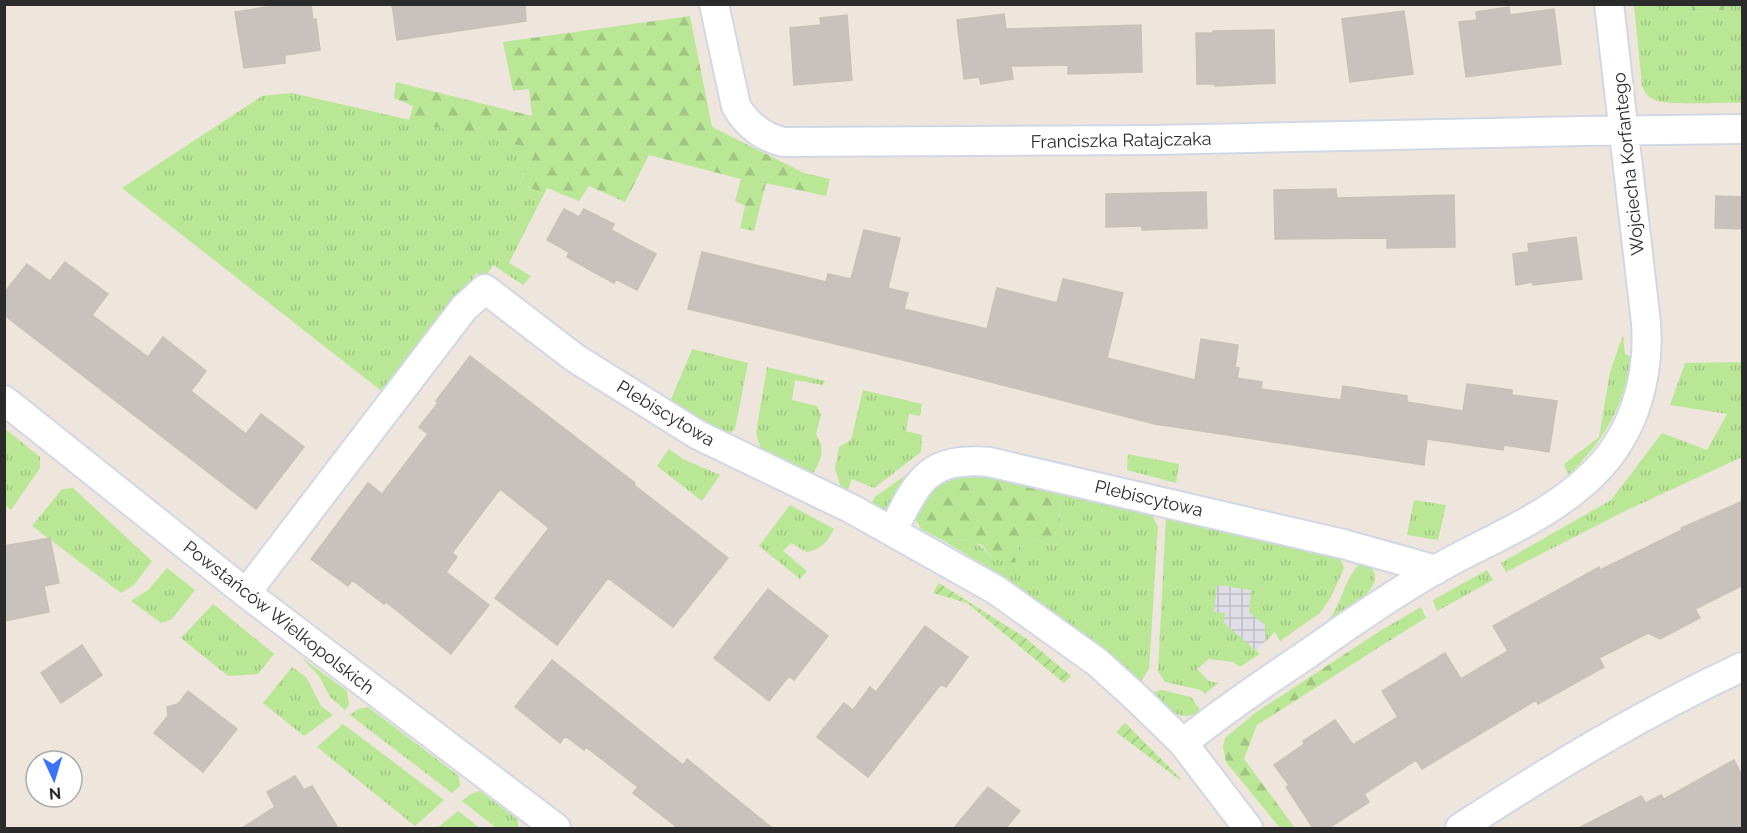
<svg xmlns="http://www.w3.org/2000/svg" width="1747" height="833" viewBox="0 0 1747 833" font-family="Raleway,sans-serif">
<defs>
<pattern id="industrial-grid" width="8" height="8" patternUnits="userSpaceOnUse" patternTransform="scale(1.5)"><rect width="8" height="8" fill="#dfdde6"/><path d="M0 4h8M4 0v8" fill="none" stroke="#c0bec5"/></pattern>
<pattern id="grass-tufts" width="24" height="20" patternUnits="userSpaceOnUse" patternTransform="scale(1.5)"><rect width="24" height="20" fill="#bae796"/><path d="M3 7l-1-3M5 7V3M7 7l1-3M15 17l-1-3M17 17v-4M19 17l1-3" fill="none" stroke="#a0c681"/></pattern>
<pattern id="forest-firs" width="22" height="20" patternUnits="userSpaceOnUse" patternTransform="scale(1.5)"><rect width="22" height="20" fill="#bae796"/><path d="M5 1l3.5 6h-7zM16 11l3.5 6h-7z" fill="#a0c681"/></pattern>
<pattern id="garden-furrows" width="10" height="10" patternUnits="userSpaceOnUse" patternTransform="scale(1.5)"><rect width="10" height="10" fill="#bae796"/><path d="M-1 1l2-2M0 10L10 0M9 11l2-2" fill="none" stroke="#a0c681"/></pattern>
</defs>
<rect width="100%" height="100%" fill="#eee5dd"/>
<path fill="url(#industrial-grid)" d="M1183 539 1286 552 1275 631 1248 660 1175 648Z"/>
<path fill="url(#grass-tufts)" d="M1634 5H1691L1693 12 1724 10 1725 5H1742V103C1723 102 1670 106 1655 100 1648 97 1645 93 1642 86Z
M292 93 537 149 520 183 544 194 509 263 531 276 523 285 493 265 485 278 476 273 471 282 384 393 122 188 262 96Z
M1623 335 1625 354 1631 357C1625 405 1603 443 1568 475L1564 464 1599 437 1610 372Z
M692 349 748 363 735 429 727 437 670 402Z
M1742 362V457L1625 511 1506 572 1501 563 1611 500 1662 433 1707 450 1727 414 1670 405 1685 363Z
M767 367 825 381 823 385 795 380 792 400 817 406 821 415 816 434C825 449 822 459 813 473L762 453 756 433Z
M863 390 922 404 920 416 909 414 906 431 922 435 921 452 874 488 852 479 847 492 842 490 835 469 839 447 851 440Z
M4 428 40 457V468L11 510 5 505Z
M669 449 683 459 720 475 702 501 657 466Z
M1128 454 1179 464 1176 483 1127 470Z
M917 467C913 471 909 474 906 478 899 490 898 504 883 510L871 504 875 497Z
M73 488 152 561 134 585 121 593 32 526 62 489Z
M1061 492 1151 513 1158 527 1149 669 1140 683 1077 629 1011 581 944 541C968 539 977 539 992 558L1018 557 1019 547 1036 540 1053 546 1064 538C1059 522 1058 508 1061 492Z
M1414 500 1446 505 1438 540 1407 535Z
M790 505 834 529C827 542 822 549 807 552L791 543 783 551 807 571 800 579 759 546Z
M1166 516 1339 555 1344 568 1331 597 1320 613 1280 641 1275 632 1266 641 1265 625 1249 612 1251 590 1217 585 1214 612 1225 613 1224 623 1260 654 1240 667 1233 662 1209 659 1197 669 1209 681 1218 683 1205 694 1201 690 1165 682 1158 671Z
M1364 561C1398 584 1344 610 1327 622 1343 604 1345 572 1364 561Z
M167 568 195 590 172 619 161 623 131 601 148 590Z
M1487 570 1493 580 1437 611 1433 600Z
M213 604 274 654 258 674 228 676 181 638Z
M1421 607 1426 618 1392 639 1380 631Z
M301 657 347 691 349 705 345 710 330 697 319 676Z
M292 667 306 677 321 706 333 715 304 736 263 703Z
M1162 690 1191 697 1201 711C1179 724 1165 708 1151 693Z
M368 707 459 776 460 786 452 793 350 715 358 709Z
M343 724 444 800 415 826 317 747Z
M480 791 518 820V828H496L462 801 471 794Z
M458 811 480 828H437Z"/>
<path fill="url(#forest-firs)" d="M1691 5V4L1725 5 1724 10 1693 12Z
M690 16 712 127 804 173 830 179 826 196 766 183 754 231 740 228 745 206 735 201 741 179 649 155 625 202 589 186 579 201 547 188 544 194 520 183 537 149 409 121 413 106 394 98 396 82 532 116 529 89 513 91 503 42Z
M973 473 1061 492C1058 508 1059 522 1064 538L1053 546 1036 540 1019 547 1018 557 1014 563 992 558 982 545 963 540 944 541 921 529 916 520 917 511 939 480Z
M1380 631 1392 639 1257 725 1244 759 1295 828H1280L1226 762 1223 747 1225 738 1255 713Z"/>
<path fill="url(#garden-furrows)" d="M939 583 1024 637 1071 676 1064 683 967 603 933 593Z
M1125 723 1181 779 1180 780 1116 732Z"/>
<path fill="#c9c2bc" stroke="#c9c0b6" stroke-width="1.5" d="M285 4H311L313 20 316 19 320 50 285 55V63L244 68 235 12Z
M392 4H525L526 21 397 40Z
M1509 7 1510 15 1554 9 1561 64 1466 77 1459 22 1477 20 1476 12Z
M1404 11 1413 74 1350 82 1342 19Z
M1004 14 1006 29 1141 25 1142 72 1068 74V65L1011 66 1013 79 981 84 979 77 964 79 957 20Z
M847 15 852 80 794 85 790 28 821 25 820 18Z
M1274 30 1275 83 1215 86 1214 84H1197L1196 33H1213V31Z
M1336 189 1337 198 1454 195 1455 247 1387 248V238L1275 239 1274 190Z
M1206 192 1207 228 1142 230V226L1106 227V194Z
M1716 196 1743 197V229L1715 228Z
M564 209 579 217 584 209 614 224 611 230 656 254 637 290 616 279 614 283 590 270 567 257 569 252 547 240Z
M864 230 900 238 888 288 908 293 904 309 987 329 997 288 1057 303 1063 279 1123 293 1107 358 1195 380 1201 339 1238 345 1235 367 1239 368 1237 378 1262 382 1261 389 1341 400 1343 386 1407 396V402L1463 411 1467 384 1512 390V395L1557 401 1549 452 1504 445 1503 450 1427 439 1424 465 1155 424 928 366 688 309 702 252 826 282 828 274 851 279Z
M1576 237 1582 279 1533 285 1532 282 1516 285 1513 254 1529 252 1528 244Z
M65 262 108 294 92 315 148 357 163 337 206 371 191 391 246 434 261 414 304 447 256 509 4 315V293L27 264 50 281Z
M470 356 635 483 634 485 728 558 673 627 608 578 557 645 495 598 549 528 500 489 452 553 457 557 446 572 489 605 451 654 386 602 384 604 352 580 348 586 311 559 368 483 382 494 428 434 419 427 438 403 436 401Z
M1743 501V585L1695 609 1700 618 1660 639 1648 633 1599 658 1604 667 1538 704 1536 700 1422 769 1416 760 1364 794 1369 802 1329 828H1313L1286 787 1289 785 1274 765 1304 744 1303 741 1335 720 1353 745 1398 717 1382 691 1445 653 1461 679 1508 651 1493 626 1599 567 1600 570 1682 530 1681 528Z
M50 538 59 583 44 586 49 612 4 621V546Z
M768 589 828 636 794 680 789 676 769 701 714 658Z
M925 626 968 657 946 687 941 684 868 777 817 737 844 703 853 710 870 687 876 692Z
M82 645 102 675 61 703 41 673Z
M552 660 683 765 687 759 772 828H678L633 793 638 787 586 747 584 750 565 736 560 743 515 707Z
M188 691 237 729 203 772 154 733 168 716 167 707 178 704Z
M1734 760 1743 778V828H1579L1641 796 1646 803 1661 795 1664 799Z
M295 776 304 790 312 786 338 828H242L275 807 267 792Z
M988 787 1020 811 1006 828H954Z"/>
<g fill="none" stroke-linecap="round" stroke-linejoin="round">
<defs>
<path id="minor" d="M714 4 736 106C747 125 763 137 783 142L1155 140 1583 131 1742 129
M4 400 246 593 556 828
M893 530C918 481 927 457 989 462L1343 544 1436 570
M246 593 464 308 485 289 575 358 698 435 852 509 996 590 1097 662 1140 701 1183 743 1248 828
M1183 743C1223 711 1264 683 1306 655 1348 625 1390 596 1435 570 1489 539 1549 518 1594 473 1634 434 1650 377 1646 323L1609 4
M1460 828C1551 769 1643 713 1742 667"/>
</defs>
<use href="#minor" stroke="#d2d7e5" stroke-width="32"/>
<use href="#minor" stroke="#fff" stroke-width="28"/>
</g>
<g text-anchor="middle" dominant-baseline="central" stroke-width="6" stroke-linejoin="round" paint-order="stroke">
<g font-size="18" fill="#2b2b2b" stroke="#fff">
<text transform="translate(1121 140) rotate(-1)">Franciszka Ratajczaka</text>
<text transform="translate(1628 164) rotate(-96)">Wojciecha Korfantego</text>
<text transform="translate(666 413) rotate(31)">Plebiscytowa</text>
<text transform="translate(1149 498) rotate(13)">Plebiscytowa</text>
<text transform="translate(279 617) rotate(38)">Powstańców Wielkopolskich</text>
</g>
</g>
<rect width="1747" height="833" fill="none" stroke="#2b2b2b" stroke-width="12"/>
<g transform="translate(54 779) rotate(176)"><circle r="28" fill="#ffffff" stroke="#aaaaaa" stroke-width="1.5"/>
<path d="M0-4.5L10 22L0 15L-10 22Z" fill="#3872ff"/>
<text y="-9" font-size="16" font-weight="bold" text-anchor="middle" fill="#2b2b2b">N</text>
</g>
</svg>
